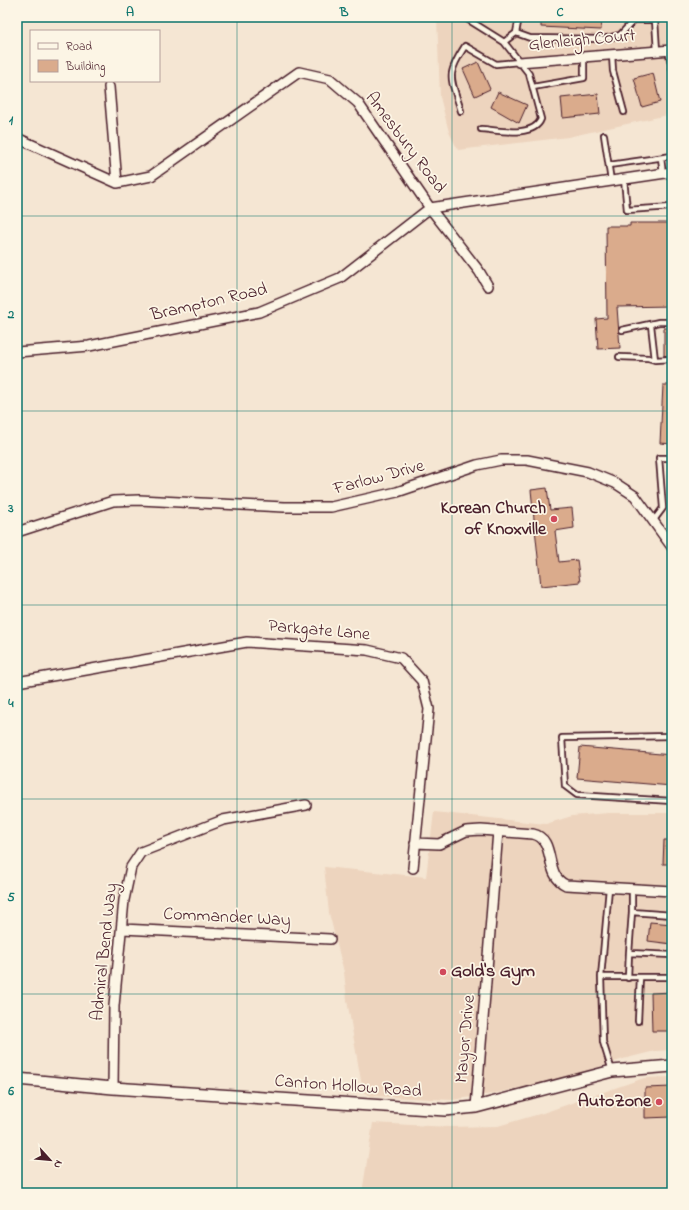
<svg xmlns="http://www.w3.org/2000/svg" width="689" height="1210" viewBox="0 0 689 1210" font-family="'Indie Flower',sans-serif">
<rect width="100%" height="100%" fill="#f5e6d3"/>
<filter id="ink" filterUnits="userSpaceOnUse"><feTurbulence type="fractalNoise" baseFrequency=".025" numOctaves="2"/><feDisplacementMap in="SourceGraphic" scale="8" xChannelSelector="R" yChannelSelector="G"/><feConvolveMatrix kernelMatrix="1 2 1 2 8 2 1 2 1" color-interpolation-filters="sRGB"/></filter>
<g filter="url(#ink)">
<path fill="#edd4be" d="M437 17H672V114L568 137 458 150 449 132 440 97Z
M434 812 546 824 572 816 609 813H672V1050L655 1051 623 1059 569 1077 492 1094 452 1100 371 1096 363 1092 347 1000 344 972 329 913 324 867 426 877Z
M672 1077V1193H362L373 1123 449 1127 498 1126 543 1113 644 1078Z"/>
<path fill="#daab8c" stroke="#4a1f2b" d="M541 17H602L601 30 541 27Z
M478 62 490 89 475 96 463 69Z
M653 73 660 102 642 107 634 78Z
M498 92 527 105 519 123 491 107Z
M598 94 600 114 563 118 561 98Z
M630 223H672V306L617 307 620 348 598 349 596 319 607 318 606 226H630Z
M664 328H672V355L664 356Z
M663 385H672V444L660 443Z
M547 488 550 510 572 508 574 528 555 531 559 562 577 560 580 582 541 586 531 490Z
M580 747 672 755V786L577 778Z
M664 840H672V864H663Z
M650 922 672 924V944L648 941Z
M672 992V1031H652L651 993Z
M672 1087V1117L645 1118V1088Z"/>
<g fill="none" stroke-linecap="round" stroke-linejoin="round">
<defs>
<path id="service" d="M464 17 504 42 529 74 541 119C534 138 497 130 481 129
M516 33 530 38 603 39 620 35 634 20H655L657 51
M504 42 516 33 519 17
M668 50 672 68
M612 55 613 71 624 112
M533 87 584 78V57
M461 111C451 77 445 77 465 46L496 64 519 62
M604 135 611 181
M661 158 663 174
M609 165 672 156
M624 179 627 210 672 207
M651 325 655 360 672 359
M622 330 659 322H672
M619 357 648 358 655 360
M654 520 663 508 659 458H672
M672 736 562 738 565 786 577 795 672 801
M609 888 601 977 603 1042 612 1071
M632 912V890
M672 915 632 912 629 953 672 955
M601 977H672
M628 978 629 953
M638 1021 640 977"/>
<path id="minor" d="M519 62 672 50
M109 87 117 183
M17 138 117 183 151 176 299 72 330 79 358 103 430 208 479 271 488 286
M17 352 89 346 259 312 340 278 430 208 672 172
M17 532 113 501 139 500 284 507H331L397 492 477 465 501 460H527L588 472 615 483 635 496 672 547
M17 682 247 642 367 650 401 658 422 681 429 709 413 868
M415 843 439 844 466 831 481 830 533 834C557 839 543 875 566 885L672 891
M122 929 330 939
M113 1088 114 1006 124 900 131 867 141 852 223 820 306 805
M476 1107 498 831"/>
<path id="tertiary" d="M17 1079 113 1088 445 1110 476 1107 612 1071 672 1066"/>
</defs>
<use href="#service" stroke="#4a1f2b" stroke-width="8"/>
<use href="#minor" stroke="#4a1f2b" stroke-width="12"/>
<use href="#tertiary" stroke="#4a1f2b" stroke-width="14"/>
<use href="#service" stroke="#fcf5e5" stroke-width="4.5"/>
<use href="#minor" stroke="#fcf5e5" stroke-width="9"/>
<use href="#tertiary" stroke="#fcf5e5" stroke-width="11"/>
</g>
</g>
<path fill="none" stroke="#0f766e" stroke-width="1" stroke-opacity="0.55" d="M237 17V1193M452 17V1193M17 216H672M17 411H672M17 605H672M17 799H672M17 994H672"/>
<g fill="#d1495b" stroke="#fcf5e5" stroke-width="1.5">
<circle cx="554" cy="519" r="4"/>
<circle cx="443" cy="972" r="4"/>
<circle cx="659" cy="1102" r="4"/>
</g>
<g text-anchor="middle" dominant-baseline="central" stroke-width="3.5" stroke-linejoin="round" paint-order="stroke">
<g font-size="18" fill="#4a1f2b" stroke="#fcf5e5">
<text transform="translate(582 41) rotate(-5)">Glenleigh Court</text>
<text transform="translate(405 143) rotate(53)">Amesbury Road</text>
<text transform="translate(209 303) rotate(-13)">Brampton Road</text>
<text transform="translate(379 478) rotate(-15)">Farlow Drive</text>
<text transform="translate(319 631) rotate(5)">Parkgate Lane</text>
<text transform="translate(227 918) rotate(3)">Commander Way</text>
<text transform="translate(105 952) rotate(-84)">Admiral Bend Way</text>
<text transform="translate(466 1039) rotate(-85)">Mayor Drive</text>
<text transform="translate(348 1087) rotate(4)">Canton Hollow Road</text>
</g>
<g font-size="18" font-weight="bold" fill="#4a1f2b" stroke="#fcf5e5" text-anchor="end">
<text x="546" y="509">Korean Church<tspan x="546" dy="21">of Knoxville</tspan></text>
<text x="451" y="972" text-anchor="start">Gold's Gym</text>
<text x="651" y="1102">AutoZone</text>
</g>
</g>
<rect width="689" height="1210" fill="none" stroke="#fcf5e5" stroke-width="44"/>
<rect x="30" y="30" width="130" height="52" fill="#fcf5e5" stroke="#b59f9b"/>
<rect x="38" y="43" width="20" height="6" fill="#fcf5e5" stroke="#b59f9b"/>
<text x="66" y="50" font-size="12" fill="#4a1f2b">Road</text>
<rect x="38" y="60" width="20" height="12" fill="#daab8c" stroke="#b59f9b"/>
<text x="66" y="70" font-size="12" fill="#4a1f2b">Building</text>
<g transform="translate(50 1160) rotate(117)" stroke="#fcf5e5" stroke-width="3" paint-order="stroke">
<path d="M0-3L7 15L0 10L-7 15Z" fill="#4a1f2b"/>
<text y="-6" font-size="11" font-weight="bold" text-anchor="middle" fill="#4a1f2b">N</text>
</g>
<rect x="22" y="22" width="645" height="1166" fill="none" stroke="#0f766e" stroke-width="1.5"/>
<g font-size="13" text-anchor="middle" font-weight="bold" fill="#0f766e">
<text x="130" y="16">A</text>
<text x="344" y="16">B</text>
<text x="560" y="16">C</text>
<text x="11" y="124">1</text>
<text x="11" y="318">2</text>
<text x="11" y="512">3</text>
<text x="11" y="707">4</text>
<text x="11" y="901">5</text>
<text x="11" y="1095">6</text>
</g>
</svg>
